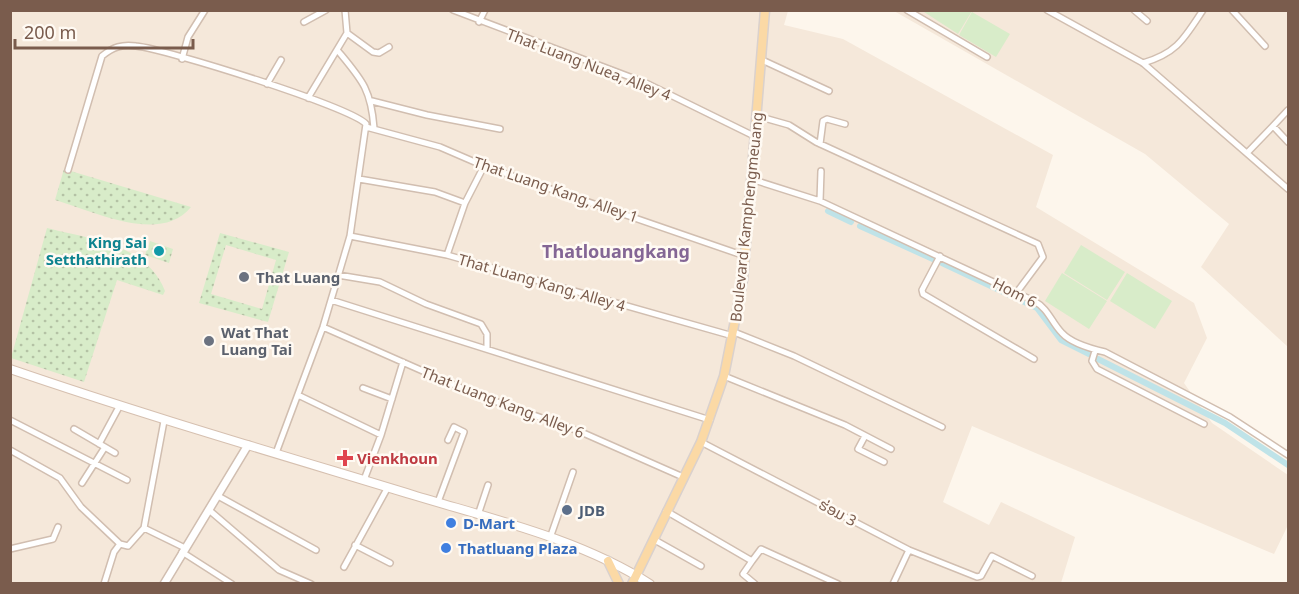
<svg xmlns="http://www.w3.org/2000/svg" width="1299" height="594" viewBox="0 0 1299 594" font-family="'Noto Sans','Noto Sans Lao',sans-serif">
<defs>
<pattern id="garden-dots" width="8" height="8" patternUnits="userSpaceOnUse" patternTransform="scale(1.5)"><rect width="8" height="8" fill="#d8ecc9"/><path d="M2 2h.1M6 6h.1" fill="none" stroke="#b4c2a5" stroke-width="1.8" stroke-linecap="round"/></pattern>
</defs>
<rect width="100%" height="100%" fill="#fdf6ec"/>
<path fill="#f5e8da" d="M10 11H788L784 25 843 39 1053 155 1036 207 1194 303 1207 338 1184 383 1212 423 1288 475V525L1274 554 972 426 943 502 989 525 1001 502 1075 537 1061 583H11Z
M894 11H1288V347L1201 267 1229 224 1145 154Z"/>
<path fill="#d8ecc9" d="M921 10H970L972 11 958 34Z
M972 12 1010 34 996 57 959 35Z
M1081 245 1125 272 1107 300 1064 273Z
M1062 273 1107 301 1089 329 1045 301Z
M1127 273 1172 301 1155 329 1110 301Z"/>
<path fill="url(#garden-dots)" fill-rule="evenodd" d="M64 169 191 207C160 245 94 211 55 200Z
M47 228C90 239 147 244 165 291L163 295 117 280 84 382 11 358Z
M220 233 289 252 268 322 199 303ZM226 245 276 260 262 309 211 294Z
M150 241 173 249 169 263 145 255Z"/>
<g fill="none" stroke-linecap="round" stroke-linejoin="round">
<path stroke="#bfe3e8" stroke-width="6" d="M828 211 851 222
M860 226 935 260
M942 263 1037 308 1061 340 1089 354
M1098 359 1225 423 1288 465"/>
<defs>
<path id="minor" d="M453 10 646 83 756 137
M907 10 987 57
M1047 10 1143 63 1288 189
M1134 10 1147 21
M1232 10 1265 46
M304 22 326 10
M479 22 485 10
M347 33 373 52 379 53 389 47
M338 51C362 80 371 89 374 128
M182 59 188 37 205 10
M762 60 829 91
M1143 63C1177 53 1184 39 1203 10
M267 84 281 60
M308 98 347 33 345 10
M372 101 427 115 500 129
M757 116 789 125 816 142 1038 244 1043 257 1017 292
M1273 126 1288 110
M366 127 440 147 484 166 745 256
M820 144 823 121 827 119 845 124
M1248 152 1273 126 1288 142
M68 170 102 56C113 47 122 44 136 46 166 49 351 107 366 124L350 236 323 327 276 453
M359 179 435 192 465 203
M751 179 820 201 1034 301C1049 309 1051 322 1062 333 1072 344 1092 349 1105 352L1230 417 1288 455
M820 201 821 171
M350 236 447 255 733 336
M447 255 465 203 484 166
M940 256 922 290 923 294 1034 359
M338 275 380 282 426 304 481 324 487 334V348
M331 300 710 420
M323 327 475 394 581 432 683 477
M734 332 794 356 942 427
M1095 351 1092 361 1097 369 1204 424
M724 376 845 425 891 449
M363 388 392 399
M298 395 381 435
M10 420 127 480
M74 429 115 453
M865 436 858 449 884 462
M701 442 909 550 977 577 981 576 992 556 1032 576
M99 444 119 407
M10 450 60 478 81 507 120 544 128 546 144 528 164 421
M364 480 381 435 403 362
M82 483 105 447
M218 496 316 550
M438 502 464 432 454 427 448 440
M209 510 279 570 311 584
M666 511 752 561 743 574 755 584
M478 515 488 485
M144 528 185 548
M550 538 573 472
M653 539 701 566
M355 545 390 563
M10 549 53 539 58 527
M182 552 232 584
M752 561 761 549 838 584
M344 567 388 487
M104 584 114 552 120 544
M893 584 909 550"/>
<path id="tertiary" d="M164 584 248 445"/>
<path id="secondary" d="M10 369C144 415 278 454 413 495 492 519 580 539 650 584"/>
<path id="primary" d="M608 561 619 584
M632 584 701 442 724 376 743 280 765 10"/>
</defs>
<use href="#minor" stroke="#d1beb0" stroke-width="8"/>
<use href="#tertiary" stroke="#d1beb0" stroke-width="10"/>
<use href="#secondary" stroke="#d6c0b0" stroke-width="10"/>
<use href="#primary" stroke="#dad1cd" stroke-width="11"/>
<use href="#minor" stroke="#fff" stroke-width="5"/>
<use href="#tertiary" stroke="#fff" stroke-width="7"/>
<use href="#secondary" stroke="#fff" stroke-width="8"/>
<use href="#primary" stroke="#fbd9a5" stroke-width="8"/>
</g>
<circle fill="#0f9aa8" stroke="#fffaf3" stroke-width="2" cx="159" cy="251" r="6"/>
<g fill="#6b7280" stroke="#fffaf3" stroke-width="2">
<circle cx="244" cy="277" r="6"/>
<circle cx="209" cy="341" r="6"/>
</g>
<path fill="#e0444e" stroke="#fffaf3" stroke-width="2" d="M342 449h6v6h6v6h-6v6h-6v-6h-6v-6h6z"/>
<circle fill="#5c6f8a" stroke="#fffaf3" stroke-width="2" cx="567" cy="510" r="6"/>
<g fill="#3f7fe0" stroke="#fffaf3" stroke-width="2">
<circle cx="451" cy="523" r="6"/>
<circle cx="446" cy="548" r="6"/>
</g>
<g text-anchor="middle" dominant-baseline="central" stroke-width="5" stroke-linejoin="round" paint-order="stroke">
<g font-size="15" fill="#7a5c4d" stroke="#fffaf3">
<text transform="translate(589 64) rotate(21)">That Luang Nuea, Alley 4</text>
<text transform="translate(556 189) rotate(19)">That Luang Kang, Alley 1</text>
<text transform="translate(746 217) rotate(-84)">Boulevard Kamphengmeuang</text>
<text transform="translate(542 282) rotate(16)">That Luang Kang, Alley 4</text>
<text transform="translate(1015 292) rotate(27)">Hom 6</text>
<text transform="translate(503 402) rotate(21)">That Luang Kang, Alley 6</text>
<text transform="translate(838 512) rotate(28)">ຮ່ອມ 3</text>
</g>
<g font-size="15" font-weight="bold" fill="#0d838f" stroke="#fffaf3" text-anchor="end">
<text x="147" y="242">King Sai<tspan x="147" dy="17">Setthathirath</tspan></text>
</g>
<g font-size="15" font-weight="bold" fill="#5b616d" stroke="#fffaf3" text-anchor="start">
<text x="256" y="277">That Luang</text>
<text x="221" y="332">Wat That<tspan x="221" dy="17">Luang Tai</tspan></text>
</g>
<g font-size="15" font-weight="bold" fill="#be3a42" stroke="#fffaf3" text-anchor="start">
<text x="357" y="458">Vienkhoun</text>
</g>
<g font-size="15" font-weight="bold" fill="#4e5e75" stroke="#fffaf3" text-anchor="start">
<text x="579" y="510">JDB</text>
</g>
<g font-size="15" font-weight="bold" fill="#366cbe" stroke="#fffaf3" text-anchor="start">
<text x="463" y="523">D-Mart</text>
<text x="458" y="548">Thatluang Plaza</text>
</g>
<g font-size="18" font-weight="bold" fill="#846695" stroke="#fffaf3">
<text x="616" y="251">Thatlouangkang</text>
</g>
</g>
<rect width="1299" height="594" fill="none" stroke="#7a5c4d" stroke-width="24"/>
<path d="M15 39v9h178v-9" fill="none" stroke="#7a5c4d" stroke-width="3"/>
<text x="24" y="39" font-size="18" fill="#7a5c4d" stroke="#fffaf3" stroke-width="4.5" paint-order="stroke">200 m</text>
</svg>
